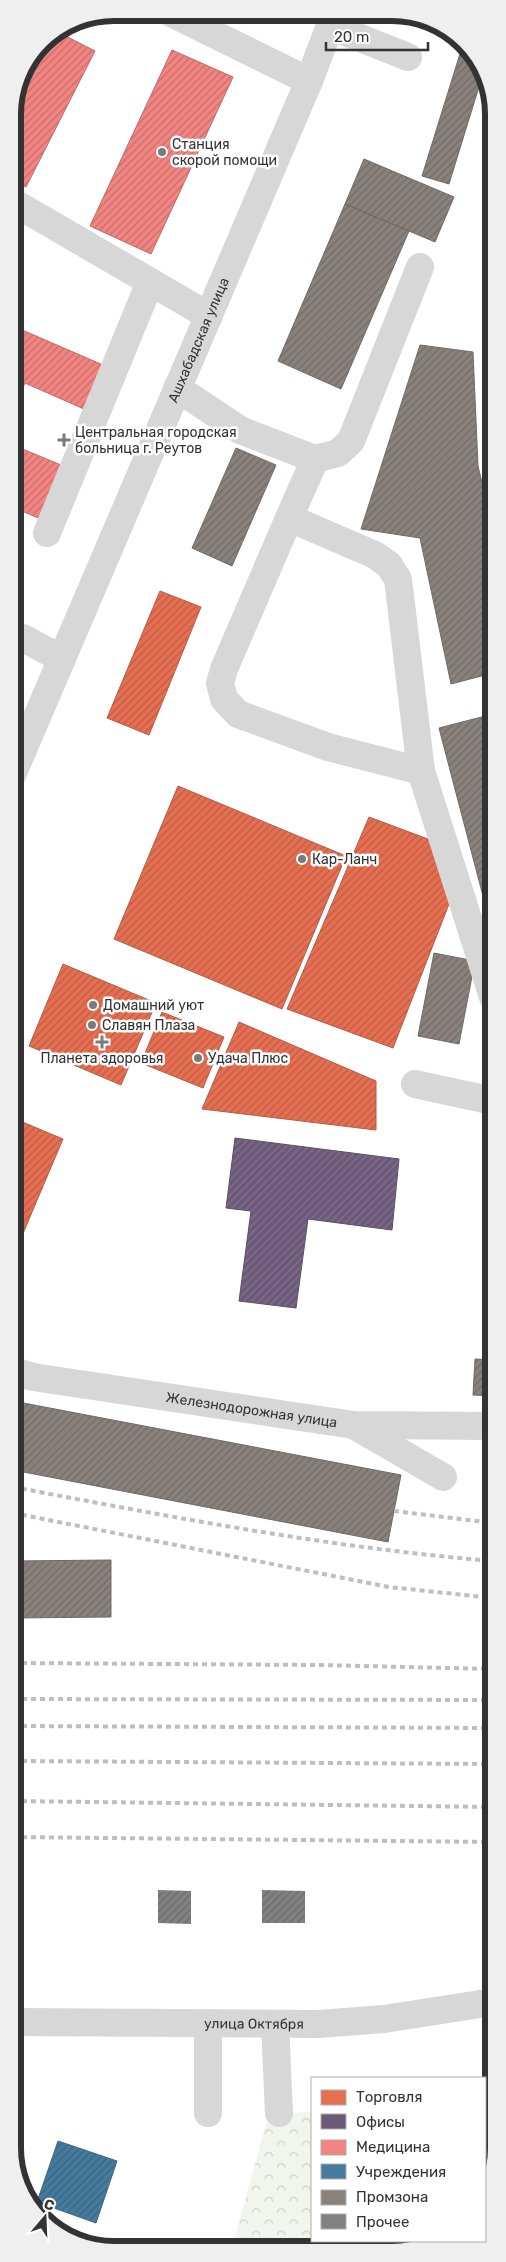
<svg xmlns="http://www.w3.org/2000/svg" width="506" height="2262" viewBox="0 0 506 2262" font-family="Rubik,sans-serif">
<defs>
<pattern id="park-crowns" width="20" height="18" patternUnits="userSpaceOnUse" patternTransform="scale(1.25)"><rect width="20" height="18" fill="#f1f5ed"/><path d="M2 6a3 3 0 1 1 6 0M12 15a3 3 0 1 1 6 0" fill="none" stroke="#cfd2cc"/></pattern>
<pattern id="shops-hatch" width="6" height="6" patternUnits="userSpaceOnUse" patternTransform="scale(1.25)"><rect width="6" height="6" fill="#e76f51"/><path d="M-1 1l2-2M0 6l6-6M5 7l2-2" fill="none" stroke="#bc5c44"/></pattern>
<pattern id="offices-hatch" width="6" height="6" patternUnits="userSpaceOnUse" patternTransform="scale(1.25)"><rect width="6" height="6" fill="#6d597a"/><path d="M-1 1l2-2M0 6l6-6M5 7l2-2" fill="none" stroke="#82738c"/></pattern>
<pattern id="health-hatch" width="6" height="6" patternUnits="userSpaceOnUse" patternTransform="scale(1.25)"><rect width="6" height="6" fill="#f28482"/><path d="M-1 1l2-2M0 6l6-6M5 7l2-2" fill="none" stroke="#c56d6b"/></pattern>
<pattern id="public-hatch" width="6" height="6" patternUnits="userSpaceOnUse" patternTransform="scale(1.25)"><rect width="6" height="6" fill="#457b9d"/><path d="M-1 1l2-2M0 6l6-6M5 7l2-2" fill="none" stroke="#3a6581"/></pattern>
<pattern id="industry-hatch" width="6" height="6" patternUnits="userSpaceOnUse" patternTransform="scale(1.25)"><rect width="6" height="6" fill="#8a817c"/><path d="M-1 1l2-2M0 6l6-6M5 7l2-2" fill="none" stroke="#716a66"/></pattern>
<pattern id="building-hatch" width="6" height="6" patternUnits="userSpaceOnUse" patternTransform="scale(1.25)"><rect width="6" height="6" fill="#818181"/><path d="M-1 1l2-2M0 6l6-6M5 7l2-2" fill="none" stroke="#6a6a6a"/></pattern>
</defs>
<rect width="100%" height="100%" fill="#fff"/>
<path fill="url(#park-crowns)" d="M485 2108H493V2154L485 2175Z
M312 2112V2241H431L405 2249 232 2248 269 2113Z"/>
<path fill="url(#shops-hatch)" stroke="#b15d48" d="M160 591 201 607 149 735 107 718Z
M178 786 346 856 282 1009 114 939Z
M369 817 428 839 449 904 393 1048 287 1009Z
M63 964 156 1003 121 1085 29 1046Z
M162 1012 224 1037 203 1088 141 1063Z
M239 1022 376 1081V1130L202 1109Z
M13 1118 63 1139 13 1257Z"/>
<path fill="url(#offices-hatch)" stroke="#5c4e65" d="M235 1138 399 1159 392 1230 308 1219 296 1308 239 1301 251 1211 226 1208Z"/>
<path fill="url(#health-hatch)" stroke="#b96c6a" d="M58 32 95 51 26 187 13 180V114L54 34Z
M172 50 233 77 151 254 90 226Z
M13 326 103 365 84 409 25 383 13 411Z
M13 445 61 465 38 518 13 507Z"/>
<path fill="url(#public-hatch)" stroke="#40657d" d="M58 2141 117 2161 96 2223 37 2202Z"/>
<path fill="url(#industry-hatch)" stroke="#706a66" d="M463 44 469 47 482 77 449 184 422 176Z
M364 159 454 197 435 242 345 204Z
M345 204 409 231 341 389 278 361Z
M420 345 473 352 478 466 493 528V673L451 684 420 538 361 529Z
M236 448 276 465 232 566 192 548Z
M493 714V918L489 919 439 728Z
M434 953 475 961 459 1044 418 1036Z
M475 1359 493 1360V1396L473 1395Z
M13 1401 401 1475 388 1542 13 1470Z
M111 1560V1617L13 1618V1561Z"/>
<path fill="url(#building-hatch)" d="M158 1890 191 1891V1924L158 1923Z
M262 1890 305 1891V1923H262Z"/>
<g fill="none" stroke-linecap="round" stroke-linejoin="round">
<g stroke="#d7d7d7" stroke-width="28">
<path d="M171 13 309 81"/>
<path d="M330 26 408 57"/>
<path d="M13 202 209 316"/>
<path d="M177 388 240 430 315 459 289 518 375 555 389 565 398 579 421 771 493 997"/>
<path d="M315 459 338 453 351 441 420 267"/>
<path d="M289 518 224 669 220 683 224 699 238 714 328 747 421 771"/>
<path d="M47 533 150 282"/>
<path d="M23 638 62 659"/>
<path id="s1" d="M13 773 309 81 334 15"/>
<path d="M415 1084 493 1101"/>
<path id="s2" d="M13 1371 33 1377 354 1425 493 1426"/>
<path d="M355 1426 443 1477"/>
<path id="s3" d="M13 2022 319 2024 384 2019 493 2002"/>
<path d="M208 2024V2113"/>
<path d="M275 2024 279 2113"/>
</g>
<path stroke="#bebebe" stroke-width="4" stroke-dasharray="5 4" stroke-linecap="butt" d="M13 1487C172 1517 332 1548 493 1561
M394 1511 493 1523
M13 1513 389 1587 493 1598
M13 1663 320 1665 493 1669
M13 1699 493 1700
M13 1726 493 1728
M13 1761 493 1764
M13 1801 493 1807
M13 1837 493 1842"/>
</g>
<g fill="#7a7a7a" stroke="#fff" stroke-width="2">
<circle cx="162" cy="152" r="5"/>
<path d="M61.5 432.5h5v5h5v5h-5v5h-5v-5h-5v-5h5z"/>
<circle cx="302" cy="859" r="5"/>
<circle cx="93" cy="1005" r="5"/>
<circle cx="92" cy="1025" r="5"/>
<path d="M99.5 1034.5h5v5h5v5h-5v5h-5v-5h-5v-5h5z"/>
<circle cx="198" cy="1058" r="5"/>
</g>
<g text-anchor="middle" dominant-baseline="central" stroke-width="5" stroke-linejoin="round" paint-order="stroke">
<g font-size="14" fill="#333" stroke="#fff" text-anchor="start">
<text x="172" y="144">Станция<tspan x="172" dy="16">скорой помощи</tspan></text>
<text x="75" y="432">Центральная городская<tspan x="75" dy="16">больница г. Реутов</tspan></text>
<text x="312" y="859">Кар-Ланч</text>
<text x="103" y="1005">Домашний уют</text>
<text x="102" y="1025">Славян Плаза</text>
<text x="102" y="1058" text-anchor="middle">Планета здоровья</text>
<text x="208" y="1058">Удача Плюс</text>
</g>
<g font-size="14" fill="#333" stroke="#fff">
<text stroke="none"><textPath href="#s1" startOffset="471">Ашхабадская улица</textPath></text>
<text stroke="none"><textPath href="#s2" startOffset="242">Железнодорожная улица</textPath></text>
<text stroke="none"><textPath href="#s3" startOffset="241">улица Октября</textPath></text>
</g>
</g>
<path d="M0 0H506V2262H0ZM114 21H392A93 93 0 0 1 485 114V2148A93 93 0 0 1 392 2241H114A93 93 0 0 1 21 2148V114A93 93 0 0 1 114 21Z" fill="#efefef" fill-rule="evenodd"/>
<path fill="none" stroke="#333" stroke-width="6" d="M114 21H392A93 93 0 0 1 485 114V2148A93 93 0 0 1 392 2241H114A93 93 0 0 1 21 2148V114A93 93 0 0 1 114 21Z"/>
<rect x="311" y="2077" width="175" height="165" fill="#ffffff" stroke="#adadad"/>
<rect x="321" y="2090" width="25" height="15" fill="#e76f51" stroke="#adadad"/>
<text x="356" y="2102" font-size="15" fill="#333333">Торговля</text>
<rect x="321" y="2114" width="25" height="15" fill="#6d597a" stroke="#adadad"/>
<text x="356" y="2127" font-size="15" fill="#333333">Офисы</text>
<rect x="321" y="2140" width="25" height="15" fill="#f28482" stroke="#adadad"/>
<text x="356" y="2152" font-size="15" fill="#333333">Медицина</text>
<rect x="321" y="2164" width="25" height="15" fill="#457b9d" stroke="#adadad"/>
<text x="356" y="2177" font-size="15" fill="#333333">Учреждения</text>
<rect x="321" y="2190" width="25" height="15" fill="#8a817c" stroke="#adadad"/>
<text x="356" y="2202" font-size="15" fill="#333333">Промзона</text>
<rect x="321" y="2214" width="25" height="15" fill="#818181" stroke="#adadad"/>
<text x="356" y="2227" font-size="15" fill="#333333">Прочее</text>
<g transform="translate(45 2217) rotate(19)" stroke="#ffffff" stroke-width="4" paint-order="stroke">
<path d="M0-4L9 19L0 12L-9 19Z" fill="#333333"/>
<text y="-8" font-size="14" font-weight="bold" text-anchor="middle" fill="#333333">С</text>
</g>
<path d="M326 42v8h102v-8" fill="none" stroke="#333333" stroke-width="2.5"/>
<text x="334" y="42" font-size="15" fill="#333333" stroke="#ffffff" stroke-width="4" paint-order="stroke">20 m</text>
</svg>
